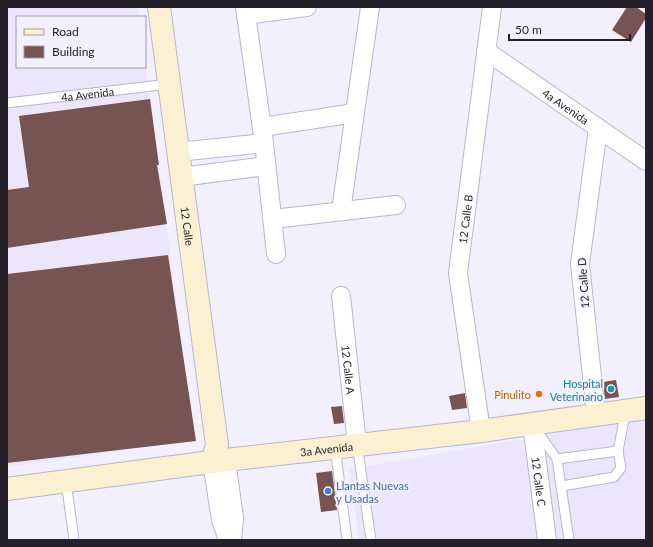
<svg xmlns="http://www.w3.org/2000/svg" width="653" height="547" viewBox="0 0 653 547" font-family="Lato,sans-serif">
<rect width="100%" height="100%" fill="#f2f0fc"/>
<path fill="#ebe6fc" d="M7 7H138L139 17H17V67H145V62L194 440 7 467Z
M646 418V540H359L349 469Z"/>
<path fill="#775351" d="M627 7H636L646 14V18L631 42 612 30Z
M150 99 159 165H157L167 224 7 248V190L29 187 19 116Z
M168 255 196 441 7 463V274Z
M616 380 619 397 605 399 603 382Z
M465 393 467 408 452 410 449 396Z
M342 406 344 423 334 424 331 407Z
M332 471 337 510 321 512 316 473Z"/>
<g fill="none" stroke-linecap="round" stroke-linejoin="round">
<defs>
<g id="lane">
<path id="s1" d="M7 103 169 84"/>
<path d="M537 431 557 459 618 451"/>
<path d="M357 444 371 540"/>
<path d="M335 447 347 540"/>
<path d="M557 459 569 540"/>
<path d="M66 481 74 540"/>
<path d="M562 486 614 477 621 468 618 451 626 410"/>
</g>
<g id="street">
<path d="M245 7 264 143 276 254"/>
<path d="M246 15 307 7"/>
<path id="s2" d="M486 51 646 161"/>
<path d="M262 127 355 113"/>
<path d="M178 152 264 143"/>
<path d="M181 177 266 166"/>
<path d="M341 211 370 7"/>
<path d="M273 219 396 205"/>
<path id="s3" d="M341 296 357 444"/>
<path d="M596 414 580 264 598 128"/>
<path id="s4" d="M532 424 547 540"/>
<path id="s5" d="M481 431 458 273 492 7"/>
<path d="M226 460 234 518 232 540"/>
<path d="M212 462 221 520 228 540"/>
</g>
<g id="secondary">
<path id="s6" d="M159 7 217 445 212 462"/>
<path id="s7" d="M7 489 226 460 481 431 646 408"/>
</g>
</defs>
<use href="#lane" stroke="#bbb5d1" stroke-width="11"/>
<use href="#street" stroke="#bbb5d1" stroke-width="20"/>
<use href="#secondary" stroke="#bbb5d1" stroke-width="24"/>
<use href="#lane" stroke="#fff" stroke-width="9"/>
<use href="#street" stroke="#fff" stroke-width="18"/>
<use href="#secondary" stroke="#fbf0d1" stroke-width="22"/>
</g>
<circle fill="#0f9aa8" stroke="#f2f0fc" stroke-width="1.5" cx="611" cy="389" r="4"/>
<circle fill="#e8710a" stroke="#f2f0fc" stroke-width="1.5" cx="539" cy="394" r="4"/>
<circle fill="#3f7fe0" stroke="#f2f0fc" stroke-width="1.5" cx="328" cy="491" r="4"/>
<g text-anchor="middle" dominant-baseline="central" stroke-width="4" stroke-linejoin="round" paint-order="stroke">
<g font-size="11" fill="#24212c" stroke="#f2f0fc">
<text stroke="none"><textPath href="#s1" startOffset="81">4a Avenida</textPath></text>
<text stroke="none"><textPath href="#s2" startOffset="97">4a Avenida</textPath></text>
<text stroke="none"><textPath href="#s5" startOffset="214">12 Calle B</textPath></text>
<text stroke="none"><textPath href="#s6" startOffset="221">12 Calle</textPath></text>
<text transform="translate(583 283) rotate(-94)">12 Calle D</text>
<text stroke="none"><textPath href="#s3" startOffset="74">12 Calle A</textPath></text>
<text stroke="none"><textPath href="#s7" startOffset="322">3a Avenida</textPath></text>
<text stroke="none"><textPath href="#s4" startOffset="58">12 Calle C</textPath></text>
</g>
<g font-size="11" fill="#0d838f" stroke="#f2f0fc" text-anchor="end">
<text x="603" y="383">Hospital<tspan x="603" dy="13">Veterinario</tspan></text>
</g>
<g font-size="11" fill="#c56008" stroke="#f2f0fc" text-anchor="end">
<text x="531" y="394">Pinulito</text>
</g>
<g font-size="11" fill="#366cbe" stroke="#f2f0fc" text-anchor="start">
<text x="336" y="485">Llantas Nuevas<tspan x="336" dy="13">y Usadas</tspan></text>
</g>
</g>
<rect width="653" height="547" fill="none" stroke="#24212c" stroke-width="16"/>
<rect x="16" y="16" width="130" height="52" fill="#f2f0fc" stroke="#a09da9"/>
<rect x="24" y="29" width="20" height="6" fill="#fbf0d1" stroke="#a09da9"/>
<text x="52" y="36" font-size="12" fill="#24212c">Road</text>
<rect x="24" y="46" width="20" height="12" fill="#775351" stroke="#a09da9"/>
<text x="52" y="56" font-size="12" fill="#24212c">Building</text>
<path d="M509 34v6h121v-6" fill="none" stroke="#24212c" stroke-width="2"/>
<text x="515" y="34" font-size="12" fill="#24212c" stroke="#f2f0fc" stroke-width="3" paint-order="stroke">50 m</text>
</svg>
